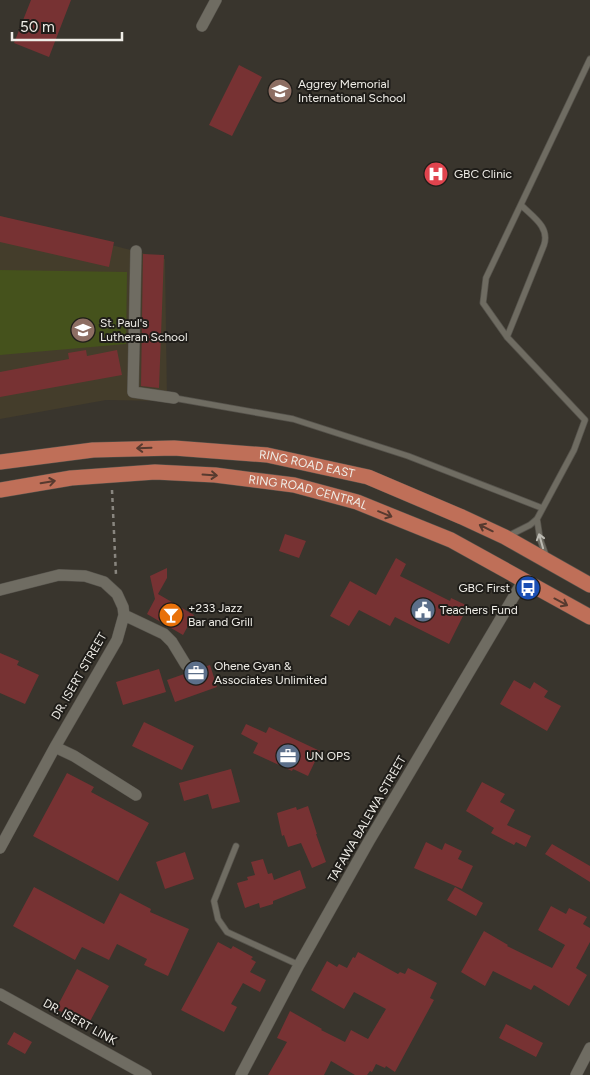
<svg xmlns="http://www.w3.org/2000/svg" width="590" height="1075" viewBox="0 0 590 1075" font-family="Figtree,sans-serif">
<rect width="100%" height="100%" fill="#39352d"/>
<path fill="#443d2b" d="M0 216 165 259 167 401 106 400 0 419Z"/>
<path fill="#45521c" d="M0 270 127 272 126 344 0 355Z"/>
<path fill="#773233" d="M31 0H71L49 57 14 43Z
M239 65 262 77 232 136 209 125Z
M0 216 114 242 109 267 0 242Z
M143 254 164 255 159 388 141 386Z
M86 350 87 356 117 350 122 375 0 397V372L69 359 68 353Z
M285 534 306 541 299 558 279 551Z
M396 558 406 564 400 576 450 601 451 598 468 606 449 644 395 617 390 626 359 610 349 626 330 616 350 581 376 595Z
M167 568V578L158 594 194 615 183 635 147 614 156 597 155 599 150 576Z
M0 653 19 661 17 665 39 675 25 704 0 693Z
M210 665 217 687 175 702 167 680Z
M159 669 166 692 123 705 116 682Z
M514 680 530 689 534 682 548 691 544 697 561 706 547 731 500 704Z
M144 722 194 746 182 770 132 746Z
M246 724 266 733 269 727 320 751 308 776 293 769 292 771 253 753 258 743 241 734Z
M231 769 240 802 212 809 208 794 184 801 179 783Z
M67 773 94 787 91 792 149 823 118 881 33 836Z
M482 782 505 794 500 802 515 810 507 825 531 836 526 847 516 842 514 845 491 833 494 828 466 811Z
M308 806 317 834H316L326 862 312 868 301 843 288 847 284 835 282 836 277 813 296 807 297 810Z
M426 842 442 850 445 843 462 851 458 859 473 866 462 889 414 868Z
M552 844 590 866V882L545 854Z
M185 852 194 879 165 889 156 862Z
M263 859 268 874 272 873 274 880 300 870 306 888 273 901V904L260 908 259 903 245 908 237 883 248 880 247 877 255 875 251 862Z
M34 887 104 924 120 893 151 909 150 912 189 929 168 976 144 965 147 959 117 944 109 960 82 947 75 960 13 926Z
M455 887 483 903 476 916 447 900Z
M551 906 566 914 569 908 587 917 583 924 590 928V942L576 968 587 975 569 1006 534 985 531 990 493 971 485 986 461 972 484 931 508 945 507 946 552 968 565 945 538 930Z
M218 942 231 949 233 946 253 957 251 959 256 962 250 972 266 980 260 992 243 983 231 1004 237 1007 224 1032 181 1010Z
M358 952 398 974 400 972 405 974 408 968 437 983 430 998 434 1000 395 1072 386 1066 385 1068 376 1064 372 1072 370 1071 367 1075H355L331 1061 324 1075H268L287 1042 277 1038 290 1011 322 1029 321 1030 345 1042 351 1030 368 1039 386 1009 354 992 344 1009 311 990 327 961 337 967 339 964 347 968 353 957 355 958Z
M77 969 109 986 88 1025 56 1009Z
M506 1024 543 1043 536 1057 499 1038Z
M14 1032 32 1042 25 1054 7 1044Z"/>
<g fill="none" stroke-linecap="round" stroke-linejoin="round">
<defs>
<path id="service" d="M507 337 544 245C550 227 533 217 521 205
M174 398 293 419 408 456 542 508
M537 519 540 539 546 556
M508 536 530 525 537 519 574 450 585 420 507 337 483 303 486 278 590 59
M236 846 214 901 218 919 227 932 299 965"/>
<path id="minor" d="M202 26 216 0
M136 251 133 392 174 398
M0 590 59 575 85 576 104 582 117 594 123 607 124 615 117 640 55 747 0 848
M124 615 164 634 172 642 186 665
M55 747 74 756 136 795
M0 994 146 1075
M241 1075 299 965 369 841 523 581
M576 1075 590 1048"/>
<g id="primary">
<path id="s1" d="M0 462 93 450 174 448 267 455 368 477 462 517 505 537 590 585"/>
<path id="s2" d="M0 490 71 478 155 472 215 475 294 485 357 502 451 540 590 617"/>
</g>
</defs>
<use href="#service" stroke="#56534c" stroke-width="7"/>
<use href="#minor" stroke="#56534c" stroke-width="12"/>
<use href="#primary" stroke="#56534c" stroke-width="16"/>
<path stroke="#89867f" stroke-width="2.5" stroke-dasharray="4 4" stroke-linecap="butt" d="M112 490 116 575"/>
<use href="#service" stroke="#6f6c62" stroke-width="5.5"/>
<use href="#minor" stroke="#6f6c62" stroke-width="11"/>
<use href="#primary" stroke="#bf6f58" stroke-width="15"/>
</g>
<defs><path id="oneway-shaft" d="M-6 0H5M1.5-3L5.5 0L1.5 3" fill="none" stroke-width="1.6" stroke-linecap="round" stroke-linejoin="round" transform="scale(1.25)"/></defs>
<g stroke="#573a2f">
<use href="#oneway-shaft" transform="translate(144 448) rotate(178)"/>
<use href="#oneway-shaft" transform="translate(210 475) rotate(4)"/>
<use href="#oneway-shaft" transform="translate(48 482) rotate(-9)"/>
<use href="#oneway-shaft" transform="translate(385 514) rotate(22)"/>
<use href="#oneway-shaft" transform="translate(486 528) rotate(-154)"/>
<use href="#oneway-shaft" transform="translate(561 602) rotate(28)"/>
</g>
<use stroke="#bcbab2" href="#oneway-shaft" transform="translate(541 541) rotate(-106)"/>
<defs>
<symbol id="school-disc" viewBox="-11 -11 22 22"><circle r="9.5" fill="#8d6e63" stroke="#1f1d19"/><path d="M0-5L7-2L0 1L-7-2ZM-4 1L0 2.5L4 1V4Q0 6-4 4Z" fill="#fff"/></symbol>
<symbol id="hospital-disc" viewBox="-11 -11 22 22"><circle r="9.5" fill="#e0444e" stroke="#1f1d19"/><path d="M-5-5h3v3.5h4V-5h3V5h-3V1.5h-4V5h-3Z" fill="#fff"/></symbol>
<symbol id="bus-disc" viewBox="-11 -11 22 22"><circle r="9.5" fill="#1a4fb4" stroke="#1f1d19"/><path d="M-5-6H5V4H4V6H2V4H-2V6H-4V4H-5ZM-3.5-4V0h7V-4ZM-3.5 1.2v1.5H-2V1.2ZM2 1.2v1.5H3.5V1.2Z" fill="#fff"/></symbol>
<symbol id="civic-disc" viewBox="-11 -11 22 22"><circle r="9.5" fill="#5c6f8a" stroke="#1f1d19"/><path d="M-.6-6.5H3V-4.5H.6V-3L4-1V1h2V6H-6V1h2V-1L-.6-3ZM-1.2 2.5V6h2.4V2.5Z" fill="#fff"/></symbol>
<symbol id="bar-disc" viewBox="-11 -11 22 22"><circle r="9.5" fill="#e8710a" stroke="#1f1d19"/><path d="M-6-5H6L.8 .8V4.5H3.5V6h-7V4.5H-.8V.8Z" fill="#fff"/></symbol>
<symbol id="office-disc" viewBox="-11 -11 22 22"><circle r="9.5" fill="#5c6f8a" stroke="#1f1d19"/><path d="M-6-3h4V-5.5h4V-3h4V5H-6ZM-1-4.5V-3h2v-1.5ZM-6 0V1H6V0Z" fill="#fff"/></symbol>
</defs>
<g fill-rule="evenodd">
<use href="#school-disc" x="266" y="77" width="28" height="28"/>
<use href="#hospital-disc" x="422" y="160" width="28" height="28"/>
<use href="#school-disc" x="69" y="316" width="28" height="28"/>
<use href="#bus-disc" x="514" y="574" width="28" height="28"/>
<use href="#civic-disc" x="409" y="596" width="28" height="28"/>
<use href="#bar-disc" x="157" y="601" width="28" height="28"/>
<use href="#office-disc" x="182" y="659" width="28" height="28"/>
<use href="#office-disc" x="274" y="742" width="28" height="28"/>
</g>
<g text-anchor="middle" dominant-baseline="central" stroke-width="4" stroke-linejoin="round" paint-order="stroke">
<g font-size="12" fill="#f0eee8" stroke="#1f1d19" text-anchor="start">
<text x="298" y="84">Aggrey Memorial<tspan x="298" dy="14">International School</tspan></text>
<text x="454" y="174">GBC Clinic</text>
<text x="100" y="323">St. Paul's<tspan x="100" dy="14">Lutheran School</tspan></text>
<text x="510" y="588" text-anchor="end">GBC First</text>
<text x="188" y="608">+233 Jazz<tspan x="188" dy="14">Bar and Grill</tspan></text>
<text x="440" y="610">Teachers Fund</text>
<text x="214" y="666">Ohene Gyan &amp;<tspan x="214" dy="14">Associates Unlimited</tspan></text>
<text x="306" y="756">UN OPS</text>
</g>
<g font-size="12" fill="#f0eee8" stroke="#1f1d19">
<text stroke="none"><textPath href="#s1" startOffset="309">RING ROAD EAST</textPath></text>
<text stroke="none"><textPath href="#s2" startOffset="311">RING ROAD CENTRAL</textPath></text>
<text transform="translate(79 676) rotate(-60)">DR. ISERT STREET</text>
<text transform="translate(367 819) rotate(-60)">TAFAWA BALEWA STREET</text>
<text transform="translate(80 1022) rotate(29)">DR. ISERT LINK</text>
</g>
</g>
<path d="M12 32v8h110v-8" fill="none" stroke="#f0eee8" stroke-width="2.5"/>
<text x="20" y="32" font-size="15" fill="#f0eee8" stroke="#1f1d19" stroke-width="4" paint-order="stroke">50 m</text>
</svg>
